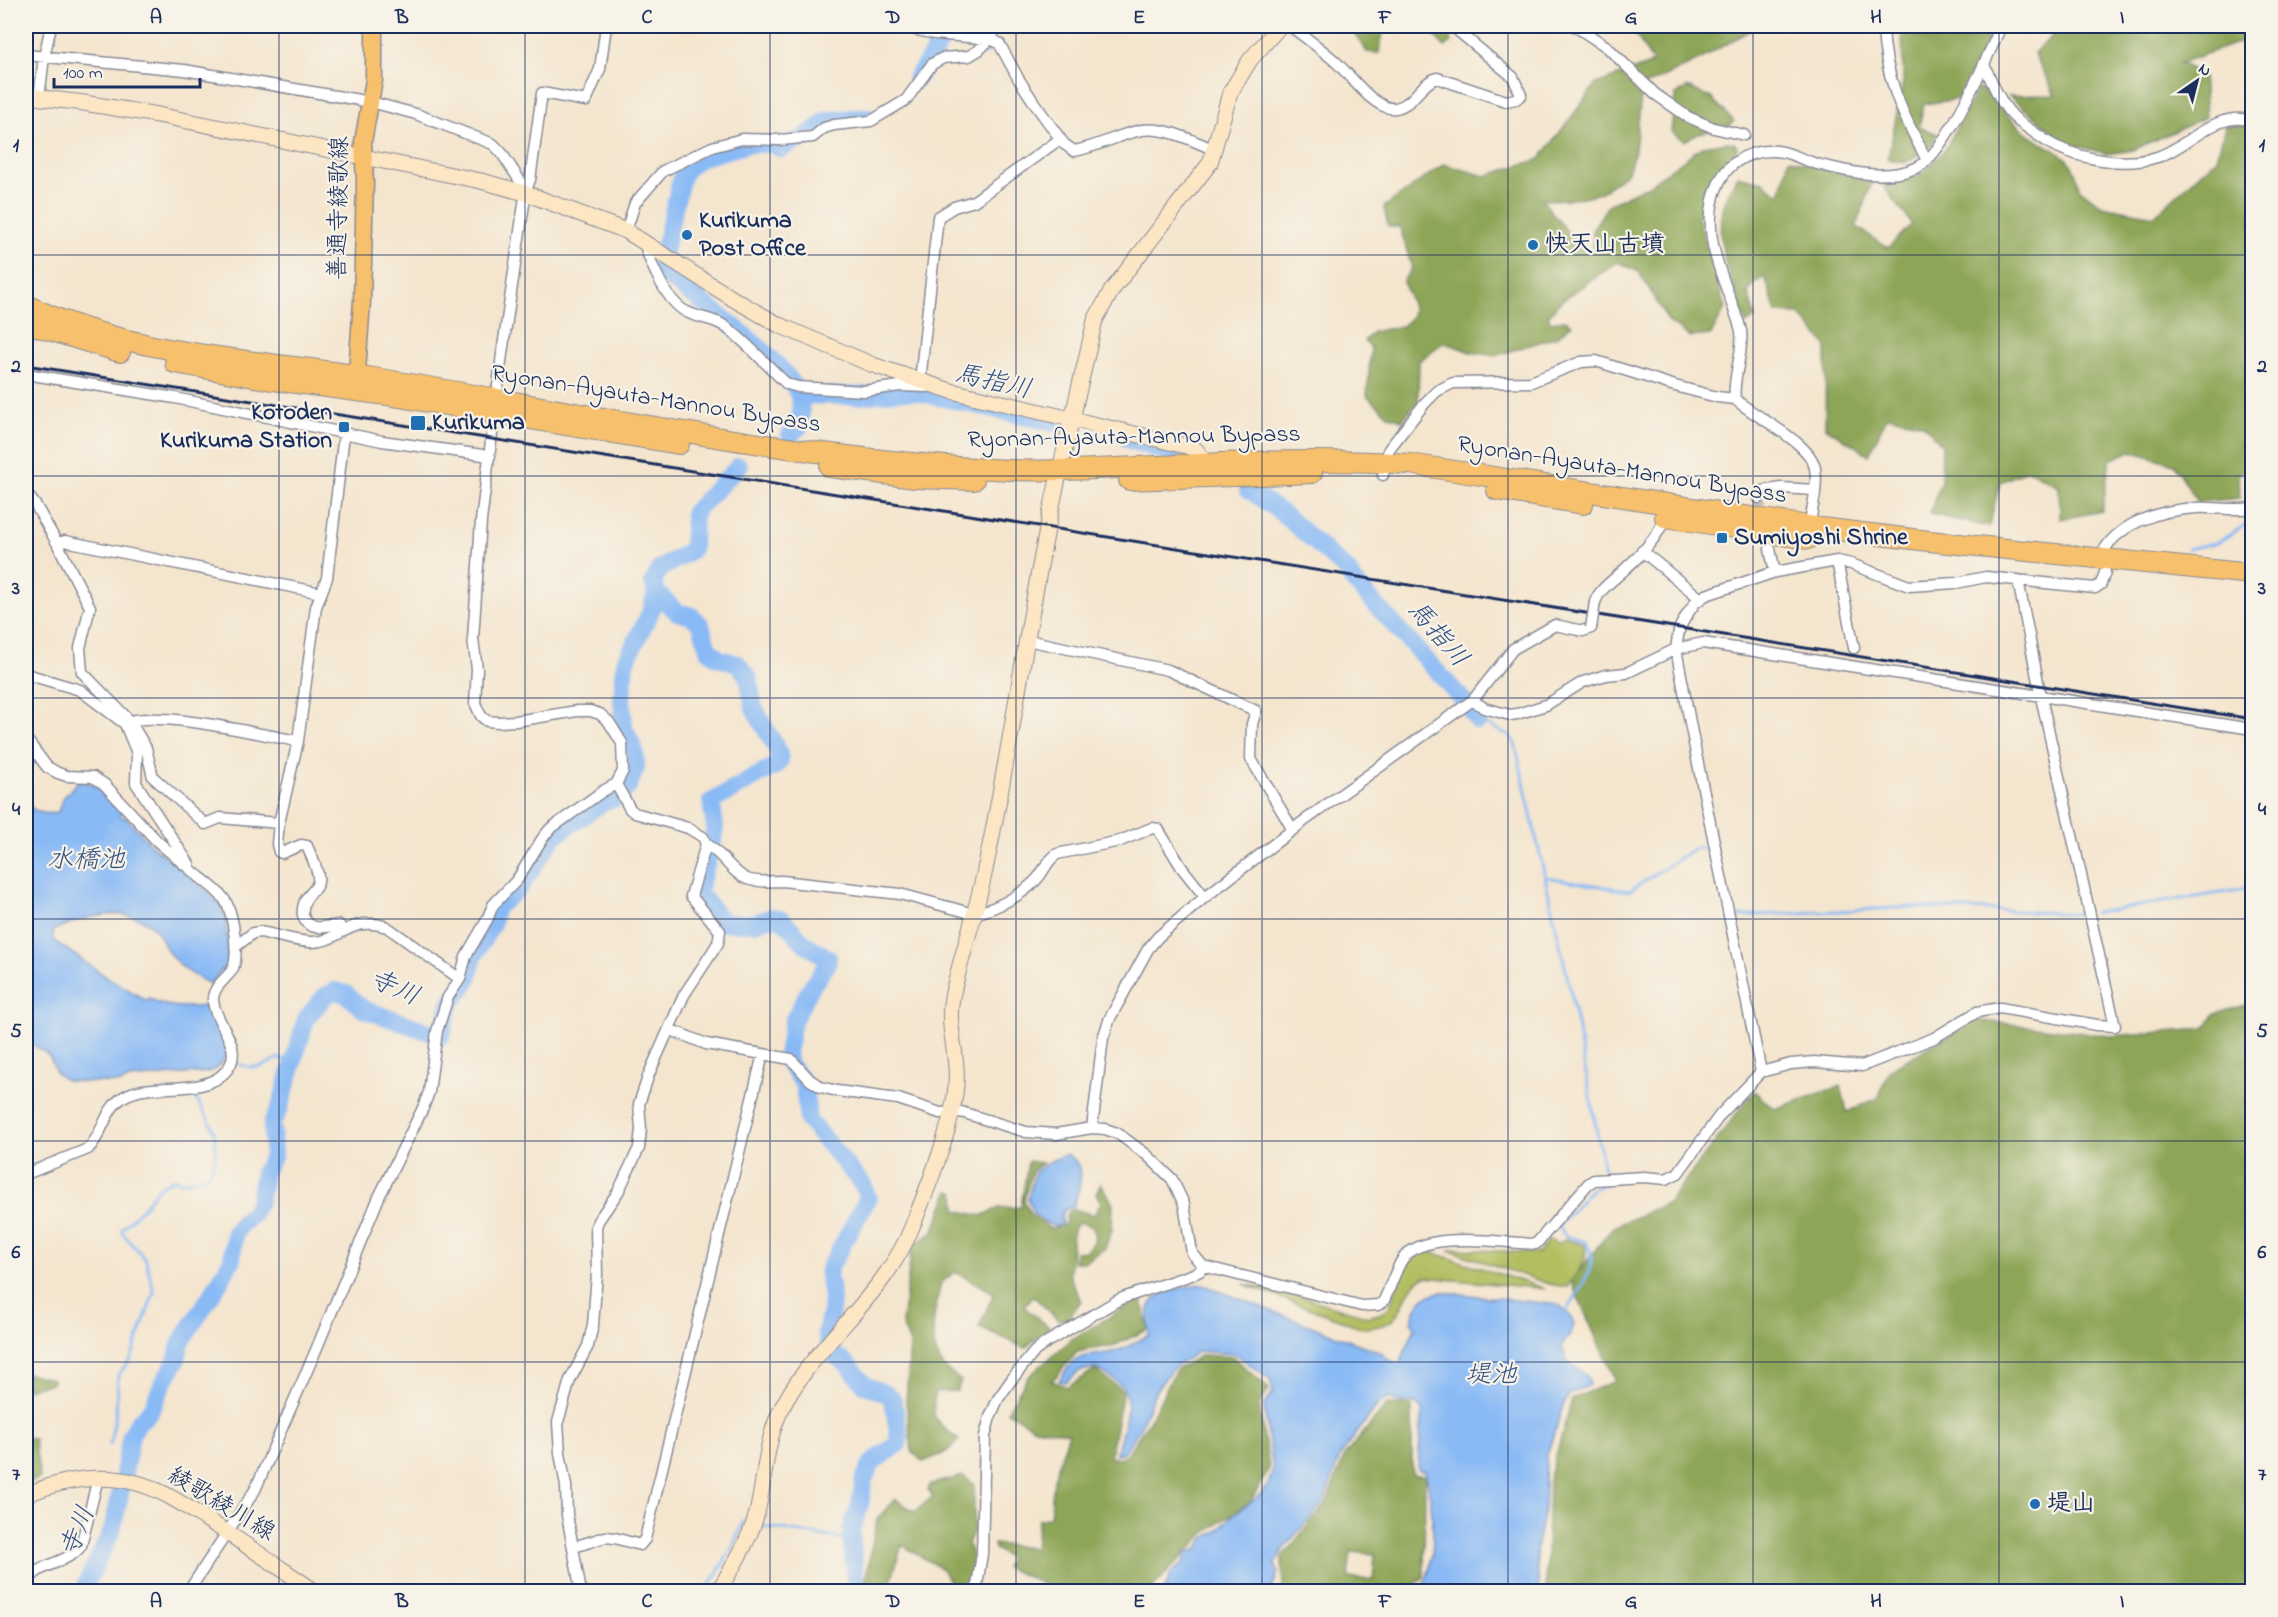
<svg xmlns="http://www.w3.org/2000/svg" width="2278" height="1617" viewBox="0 0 2278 1617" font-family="'Indie Flower','Klee One',sans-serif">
<rect width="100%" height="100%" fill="#f7f3e8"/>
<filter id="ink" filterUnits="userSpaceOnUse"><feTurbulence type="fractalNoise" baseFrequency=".0167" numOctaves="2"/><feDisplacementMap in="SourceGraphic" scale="12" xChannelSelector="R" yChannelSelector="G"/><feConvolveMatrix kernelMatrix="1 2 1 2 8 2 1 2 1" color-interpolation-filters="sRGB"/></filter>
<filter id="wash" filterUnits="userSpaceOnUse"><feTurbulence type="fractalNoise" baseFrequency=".008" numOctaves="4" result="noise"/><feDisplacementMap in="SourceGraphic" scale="24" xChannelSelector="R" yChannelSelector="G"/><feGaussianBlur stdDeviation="1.35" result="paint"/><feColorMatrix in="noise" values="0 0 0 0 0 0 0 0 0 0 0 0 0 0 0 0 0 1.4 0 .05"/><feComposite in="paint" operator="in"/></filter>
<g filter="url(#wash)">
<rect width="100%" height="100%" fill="#f4e5ce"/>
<path fill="#b2be60" stroke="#66765f" stroke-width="1.5" d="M1565 1239 1585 1245C1589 1261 1575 1275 1567 1287L1549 1284 1449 1250 1458 1249 1539 1253 1548 1240 1559 1244Z
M1421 1252H1431L1546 1289 1425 1277C1395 1289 1414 1328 1363 1328L1243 1284 1286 1292 1368 1317 1382 1313 1389 1307 1407 1263 1413 1256Z"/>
<path fill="#8da556" stroke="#546a5a" stroke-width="1.5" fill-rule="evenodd" d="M1353 26H1384L1379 53 1367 52 1354 32Z
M1425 26H1456L1448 32 1451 42 1445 47Z
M1631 26H1757L1699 60 1642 87 1635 150 1628 172 1600 193 1575 199 1542 200 1585 254 1593 252V229L1608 205 1647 186 1703 146 1727 142 1734 143 1738 148 1712 182 1698 217 1725 308 1711 335 1690 337 1669 322 1639 272 1618 262 1561 301 1548 316 1551 322 1565 320 1572 324 1558 336 1495 356 1470 352 1444 342 1419 361 1418 402 1402 420 1388 415 1367 396 1371 348 1364 341 1373 332 1402 326 1412 317 1413 307 1403 281 1412 268 1400 227H1388L1384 207 1444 164 1485 176 1540 159 1596 84 1653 63Z
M1902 26H1968L1989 37 1958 99 1924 104 1919 127 1938 134 1932 145 1906 163 1888 159 1903 81Z
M2063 26H2252V75L2242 67 2249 39 2180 63 2203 75 2206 117 2133 150 2107 154 2067 143 2009 96 2055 95 2034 53Z
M1687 87 1711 98 1734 121 1728 126 1703 132 1684 141 1671 132 1675 96Z
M1977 89 1986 90C1999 104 2012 122 2028 134 2053 152 2075 153 2079 188L2102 206 2154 216 2217 158 2225 126 2250 124 2252 126V468L2239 473 2240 498 2198 502 2174 464 2131 451 2110 460 2102 511 2060 519 2059 486 2028 470 2000 482 1989 527 1930 514 1941 480 1942 445 1923 424 1887 416 1869 455 1825 427 1826 345 1799 314 1776 313 1765 277 1754 284 1748 292 1755 318 1746 324C1734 290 1713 242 1723 205 1725 195 1733 185 1738 176L1763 182 1780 195 1789 159 1872 182 1856 226 1888 248 1912 224 1882 184 1921 174 1945 150Z
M2252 1003V1591L1546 1592 1549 1480 1572 1399 1615 1381 1571 1281 1613 1227 1668 1203 1754 1091 1774 1109 1841 1086 1847 1112 1878 1098 1890 1069 1977 1020 2110 1036 2205 1029 2215 1014Z
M1028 1161 1043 1163 1032 1171 1024 1200 1030 1214 1051 1229 1065 1225 1067 1213 1073 1209 1094 1215 1101 1203 1096 1193 1101 1183 1113 1204 1112 1230 1105 1248 1085 1262H1074L1075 1252 1087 1251 1095 1239 1093 1227 1080 1222 1073 1229 1070 1276 1081 1301 1068 1319 1058 1320 1033 1296 1024 1307 1049 1327 1025 1348 979 1327 994 1293 955 1272 941 1283C935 1309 925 1347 946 1369 951 1373 957 1377 961 1381L957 1391 936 1392C928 1420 939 1424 959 1440L945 1453 923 1462 912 1452 906 1401 910 1344 902 1324 912 1246 933 1232 949 1191 955 1193 956 1210 981 1216 999 1208 1021 1207Z
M1141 1298 1149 1329 1115 1345 1077 1352 1052 1381 1067 1387 1095 1370 1123 1391 1110 1458 1125 1457 1151 1418 1176 1370 1202 1355 1233 1357 1269 1389 1259 1405 1269 1468 1251 1501 1205 1533 1149 1591H1059L1005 1567 1009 1558 995 1549 994 1544 1035 1548 1038 1520 1050 1517 1054 1479 1069 1433 1035 1428 1007 1412 1027 1378 1072 1339Z
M26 1373 53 1379 52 1383 26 1389Z
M1387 1405H1412V1474L1425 1476 1424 1577 1409 1591H1283L1282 1557 1326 1504 1345 1455ZM1351 1552 1375 1554 1373 1580 1348 1578Z
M26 1438 34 1439 40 1478 26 1484Z
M963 1476 974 1484V1530L968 1544 971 1552 972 1585 958 1587 950 1583 942 1569 902 1545 888 1591 863 1592 877 1519 895 1499 915 1512 933 1496 928 1490 931 1484Z"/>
<path fill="#89baf5" stroke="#5274aa" stroke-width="1.5" d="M81 778 82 782C100 784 110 799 122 813L120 815 124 818 126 817 150 844 211 894 220 905 225 916 229 952 227 963 210 984C194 976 181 968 170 954 164 947 162 937 156 930 130 903 85 917 56 929L53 932V940L107 977 147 1001 149 998C168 1010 187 1007 209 1006L224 1038 228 1054 216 1069 208 1072 129 1079 121 1083 67 1081 56 1073 51 1059 47 1054 26 1040V802C33 812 46 816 58 812L63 798Z
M1067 1154C1088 1167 1080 1187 1073 1207L1066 1209 1061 1214 1062 1225 1053 1226 1045 1222 1033 1213 1028 1199 1035 1172 1051 1161Z
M1201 1284 1382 1353 1385 1358 1397 1363 1401 1361 1415 1328 1411 1321C1417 1303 1423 1294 1443 1292L1559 1305 1567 1312 1574 1323 1571 1334 1564 1342 1562 1347 1567 1361 1587 1376 1590 1385 1569 1394 1564 1403 1546 1458 1544 1510 1536 1549 1539 1591H1420C1440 1561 1433 1505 1425 1471L1418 1470 1422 1410 1414 1402 1401 1403 1390 1398 1379 1403 1340 1456 1324 1502 1284 1548 1275 1564 1278 1572 1271 1591H1164L1171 1573 1183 1563 1187 1552 1197 1550 1204 1538 1218 1531 1234 1514 1258 1497 1268 1485 1273 1469 1264 1406 1273 1392 1270 1379 1235 1354 1199 1351 1172 1369 1156 1390 1139 1430 1123 1453 1116 1454C1120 1438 1134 1402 1123 1388 1116 1379 1105 1373 1095 1368L1079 1371 1066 1382 1059 1381C1079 1347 1087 1360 1119 1350 1129 1347 1139 1340 1149 1335 1149 1327 1147 1313 1150 1306 1157 1290 1186 1287 1201 1284Z"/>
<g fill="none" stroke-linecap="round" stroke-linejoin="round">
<path stroke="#89baf5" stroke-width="3" d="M985 26 987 31
M974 58 990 51 993 46
M767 144 774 154 783 156 813 141
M2188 549 2218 542 2252 521
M1478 721 1509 735 1515 743 1572 998 1604 1170
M1546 877 1629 891 1695 848H1702L1708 851 1716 876
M2094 913 2252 888
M1736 915 1741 916 1914 907 2085 914
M234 1062C251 1070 262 1069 278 1058L293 1062
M1564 1313C1573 1302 1594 1270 1591 1256 1591 1252 1588 1247 1586 1242L1566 1236 1558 1226 1591 1190 1606 1183
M110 1445 116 1412 118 1375 131 1359 154 1292 146 1260 122 1232V1229L145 1205 157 1189 175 1178 179 1182C188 1181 199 1181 206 1176 218 1167 217 1138 212 1126 206 1113 196 1104 193 1089
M761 1526 851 1540
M26 1574 36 1567
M705 1592 732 1549 744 1520"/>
<path stroke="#89baf5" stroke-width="18" d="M916 79 951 26
M799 395 858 396 902 391 917 392 1052 422
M790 435 800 426C801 416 802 404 798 394 787 361 698 299 668 277L660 266 682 176 690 165 702 157 749 144H788L801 140 828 120 867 117
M1128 439 1172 454
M739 466 694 512 693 546 691 550 660 569 653 582 656 592 677 612 692 616 701 625 708 649 718 658 738 664 748 677 754 708 778 751 780 760 775 766 711 802 715 826 713 840 698 893 724 923H755L772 917 783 920 804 943 828 958 827 965 811 987 793 1021 787 1054 789 1064 804 1084 808 1120 863 1185 868 1198 830 1267 828 1275 832 1297 831 1311 826 1332 831 1352 848 1365 865 1385 887 1394 893 1400 899 1438 898 1444 872 1463 864 1479 860 1505 851 1530 856 1592
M1248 489 1282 513 1348 571 1352 579 1463 700 1478 721
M124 1473 131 1435 139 1421 145 1417 153 1406 163 1383 176 1361 181 1342 219 1283 232 1259 235 1233 241 1224 252 1214 259 1202 264 1172 273 1157 272 1123 280 1107 306 1019 325 996 335 991 346 994 363 1009 441 1036 450 1004 467 982 474 956 492 924 495 908 519 888 554 836 603 802 617 798 628 787 636 768 635 751 624 728 622 699 625 663 651 611 656 592
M82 1592 112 1531 121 1490"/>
</g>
</g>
<g filter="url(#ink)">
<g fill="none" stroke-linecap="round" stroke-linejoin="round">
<path stroke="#c9c1b8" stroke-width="10" stroke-dasharray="10 5" stroke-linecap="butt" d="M1759 498 1770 549"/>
<defs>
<path id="street" d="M899 26 935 34 990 39 999 43 1018 78 1035 104 1064 144 1074 151C1098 147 1119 134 1142 130 1167 127 1193 141 1215 150
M1290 26C1306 38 1323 50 1338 64 1349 75 1359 88 1371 98 1378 103 1387 110 1396 108 1415 104 1420 83 1437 78L1506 101 1516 99 1521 95 1513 77 1452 26
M1575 26 1607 47 1655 94 1688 117 1714 128 1744 135
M1883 26C1884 76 1903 116 1927 160
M26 55 184 70 371 102 416 114 493 144 501 152 526 190
M1984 65C1993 84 2001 106 2017 120 2021 124 2027 127 2032 131 2039 136 2047 142 2055 146 2084 160 2126 167 2157 157 2189 147 2217 109 2252 121
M39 98 44 57 51 26
M626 231 635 203 663 171 712 147 742 139 780 140 813 137 824 128 834 125 871 121 906 100 932 64 943 58 969 56 979 50 990 39 998 26
M644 242C650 263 667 303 687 312 700 319 714 318 726 327 748 343 767 366 787 384L798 387 864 391 900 386 927 387
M26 374 175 398 382 441 490 456
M920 381 938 217 954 207 974 201 1060 139
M1383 475 1389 449 1425 403 1437 391 1453 383 1531 382 1581 362 1596 361 1675 386 1717 397 1735 399
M26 493 36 506 57 543 90 607 80 648 82 672 130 721 146 748 153 777 205 824 220 818 279 823 298 741
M1759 498 1763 491 1781 488 1815 490
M1809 528C1812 509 1818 487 1815 468 1810 442 1756 418 1735 399 1732 376 1744 355 1741 331 1739 321 1734 311 1731 301 1718 266 1704 233 1714 196 1718 182 1724 170 1736 162 1750 152 1766 149 1783 152 1795 155 1806 161 1817 164 1848 172 1886 181 1916 168 1945 156 1988 56 2001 26
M57 543 65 541 321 593
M1770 549 1775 572
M1642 551 1701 599
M2100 558C2115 523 2160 510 2196 508 2214 507 2234 511 2252 508
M1837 561 1851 564 1909 586 1956 583 1986 577 2095 588 2101 584 2105 572
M1595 602C1600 588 1614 580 1624 570 1639 557 1659 536 1665 517
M1027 640 1168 670 1256 711 1252 724 1251 759 1293 830
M26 674 80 690 125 724
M1473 700 1484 708 1510 715 1517 714 1546 705 1583 682 1606 675 1626 673 1676 649 1703 643 2252 729
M26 739 47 767 58 773 67 776 93 777 104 784 157 841 185 865
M279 823 277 844 279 852 282 853 301 845 307 846C311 856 320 872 318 882 316 890 308 894 305 901 303 906 302 910 303 915 307 932 325 927 339 925L343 930
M706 844C721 852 733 874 747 879 758 883 771 881 782 881L900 894 974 914C995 909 1021 896 1036 880 1044 872 1047 860 1057 854L1120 841 1152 828 1158 829 1182 868 1205 897
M235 947 253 933 260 932C276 935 294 941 311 942 339 943 350 914 387 927L460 979
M669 1029 706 1044 791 1059 810 1080 821 1087 837 1091 898 1099 940 1113 961 1112 1026 1132 1056 1134 1092 1128 1105 1129 1117 1133 1147 1155 1172 1179 1184 1204 1192 1253 1203 1266 1362 1306 1378 1305 1383 1302C1390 1289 1394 1273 1402 1260 1421 1229 1504 1243 1536 1244L1588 1184 1594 1180 1644 1177 1666 1179 1678 1173 1720 1115 1761 1072 1791 1064 1814 1062 1862 1066 1934 1038 1977 1012 2000 1008 2097 1025 2115 1026 2041 697 2018 580
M1761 1072 1697 759 1676 649 1678 636 1680 627 1688 613 1695 603 1706 595 1775 572 1837 561 1854 648
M1092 1128 1103 1038 1110 1018 1148 949 1158 937 1205 897 1304 821 1473 700 1513 649 1555 625 1583 631 1591 628
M26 1174 88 1149C104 1134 105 1105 127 1095 155 1081 204 1097 226 1071 247 1047 213 1023 213 999 213 987 226 979 232 970 240 957 233 911 224 899 216 888 201 879 190 869L189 864 136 783 137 753 125 724C149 707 265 736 298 741L316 607 327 578 344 434
M574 1547 605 1537 615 1538 640 1545 645 1539 763 1054
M26 1585C34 1563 67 1565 81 1546L98 1478
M188 1592 255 1490 316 1350 379 1197 423 1108 429 1092 437 1031 448 997 460 979 466 956 487 920 493 905 517 880 542 839 550 829 603 791 616 784 623 771 622 743 609 722 600 714 590 711H577L516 721 498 722 487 721 481 716 475 703 477 669 473 639 481 521 502 354 526 190 530 180 542 93 586 101 600 69 606 26
M581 1592 567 1515 566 1486 560 1453 558 1422 570 1380 588 1346 593 1325 597 1274 596 1227 598 1221 618 1192 639 1148 641 1129 639 1104 649 1074 684 995 713 951 718 943 720 931 691 896 706 844 703 837 688 828 635 813 630 809 616 784
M976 1592 982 1554 985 1436 990 1417 998 1399 1012 1379 1035 1351 1047 1342 1120 1299 1191 1275 1200 1271 1203 1266"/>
<path id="secondary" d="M26 96 84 103 158 115 481 181 525 193 626 231 735 300 779 325 873 365 951 391 1186 446 1195 449 1207 463
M26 1495C61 1480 99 1473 137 1483 163 1490 187 1507 209 1521 245 1544 280 1568 316 1592
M718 1592C733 1566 749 1542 757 1513 765 1480 765 1445 779 1414 810 1346 884 1299 912 1227 928 1187 953 1126 956 1085 959 1055 946 1027 952 997 961 957 974 919 983 879 1009 762 1024 642 1048 525 1062 456 1080 388 1095 320L1112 290 1210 163 1230 93 1250 60 1280 26"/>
<path id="primary" d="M356 386 362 301 365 182 363 142 374 80V26"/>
<path id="highway" d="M26 305C132 356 254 359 368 377 581 411 793 460 1009 470 1058 472 1108 468 1157 466 1242 462 1325 458 1410 464L1821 528 1929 541 2252 574
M26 323 120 352
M175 363 266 379 387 395 679 444
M830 467 915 478 974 480
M1129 480 1312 473
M1497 490 1583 504
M1665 517 1808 539"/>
</defs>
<use href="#street" stroke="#888a96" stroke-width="13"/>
<use href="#secondary" stroke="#888a96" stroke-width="17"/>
<use href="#primary" stroke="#888a96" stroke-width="19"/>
<use href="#highway" stroke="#888a96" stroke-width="22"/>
<use href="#street" stroke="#fff" stroke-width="10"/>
<use href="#secondary" stroke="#fce6c4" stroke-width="15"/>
<use href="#primary" stroke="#f7c06c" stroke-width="16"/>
<use href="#highway" stroke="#f7c06c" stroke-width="20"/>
<path stroke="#1b2f5e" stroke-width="3" d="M26 365 2252 719"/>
<defs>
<path id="street-bridge" d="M1591 628 1595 602"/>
</defs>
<use href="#street-bridge" stroke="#888a96" stroke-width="13" stroke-linecap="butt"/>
<use href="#street-bridge" stroke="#fff" stroke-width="10"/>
</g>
</g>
<path fill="none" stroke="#1b2f5e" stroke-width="1.5" stroke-opacity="0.55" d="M279 26V1592M525 26V1592M770 26V1592M1016 26V1592M1262 26V1592M1508 26V1592M1753 26V1592M1999 26V1592M26 255H2252M26 476H2252M26 698H2252M26 919H2252M26 1141H2252M26 1362H2252"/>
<g fill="#1f6fb2" stroke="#f7f3e8" stroke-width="2">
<circle cx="687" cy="235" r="6"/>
<circle cx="1533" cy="245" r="6"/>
<rect x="410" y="415" width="16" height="16" rx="3"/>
<rect x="338" y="421" width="12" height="12" rx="3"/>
<rect x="1716" y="532" width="12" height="12" rx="3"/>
<circle cx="2035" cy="1504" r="6"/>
</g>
<g text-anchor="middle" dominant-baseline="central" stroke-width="4.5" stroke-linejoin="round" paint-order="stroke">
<g font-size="24" fill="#1b2f5e" stroke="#f7f3e8">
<text transform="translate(340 208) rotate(-89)">善通寺綾歌線</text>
<text transform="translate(656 400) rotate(9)">Ryonan-Ayauta-Mannou Bypass</text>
<text transform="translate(1134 438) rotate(-1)">Ryonan-Ayauta-Mannou Bypass</text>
<text transform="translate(1622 471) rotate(9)">Ryonan-Ayauta-Mannou Bypass</text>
<text transform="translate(221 1505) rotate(31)">綾歌綾川線</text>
</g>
<g font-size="24" font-weight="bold" fill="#1b2f5e" stroke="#f7f3e8" text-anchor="start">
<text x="699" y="221">Kurikuma<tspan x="699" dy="28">Post Office</tspan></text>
<text x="1545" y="245">快天山古墳</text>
<text x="332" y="413" text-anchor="end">Kotoden<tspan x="332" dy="28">Kurikuma Station</tspan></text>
<text x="432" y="423">Kurikuma</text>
<text x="1734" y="538">Sumiyoshi Shrine</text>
<text x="2047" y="1504">堤山</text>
</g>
<g font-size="26" font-style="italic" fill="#365284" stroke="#f7f3e8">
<text transform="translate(993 383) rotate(13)">馬指川</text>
<text transform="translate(1437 635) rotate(49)">馬指川</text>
<text x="86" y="861">水橋池</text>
<text transform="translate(394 989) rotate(24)">寺川</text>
<text x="1491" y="1376">堤池</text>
<text transform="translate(79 1532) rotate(-68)">寺川</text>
</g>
</g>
<rect width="2278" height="1617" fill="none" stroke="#f7f3e8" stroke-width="66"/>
<g transform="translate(2197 81) rotate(35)" stroke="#f7f3e8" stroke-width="4.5" paint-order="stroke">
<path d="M0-4.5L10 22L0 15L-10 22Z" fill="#1b2f5e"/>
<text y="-9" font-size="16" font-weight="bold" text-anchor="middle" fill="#1b2f5e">N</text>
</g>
<path d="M54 78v9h146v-9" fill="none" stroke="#1b2f5e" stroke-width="3"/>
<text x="63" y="78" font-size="18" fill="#1b2f5e" stroke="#f7f3e8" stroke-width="4.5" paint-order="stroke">100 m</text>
<rect x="33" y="33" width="2212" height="1551" fill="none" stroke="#1b2f5e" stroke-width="2"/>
<g font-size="20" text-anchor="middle" font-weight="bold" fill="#1b2f5e">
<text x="156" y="23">A</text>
<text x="402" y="23">B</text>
<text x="647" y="23">C</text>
<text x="893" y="23">D</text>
<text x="1139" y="23">E</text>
<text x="1385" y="23">F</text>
<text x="1631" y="23">G</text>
<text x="1876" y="23">H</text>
<text x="2122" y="23">I</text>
<text x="16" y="151">1</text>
<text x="2262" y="151">1</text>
<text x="16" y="372">2</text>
<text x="2262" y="372">2</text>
<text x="16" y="594">3</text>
<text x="2262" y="594">3</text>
<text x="16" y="815">4</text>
<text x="2262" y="815">4</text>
<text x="16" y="1037">5</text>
<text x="2262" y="1037">5</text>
<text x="16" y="1258">6</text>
<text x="2262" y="1258">6</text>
<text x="16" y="1480">7</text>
<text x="2262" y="1480">7</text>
<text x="156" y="1607">A</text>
<text x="402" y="1607">B</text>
<text x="647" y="1607">C</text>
<text x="893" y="1607">D</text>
<text x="1139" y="1607">E</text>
<text x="1385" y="1607">F</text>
<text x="1631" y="1607">G</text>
<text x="1876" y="1607">H</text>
<text x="2122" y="1607">I</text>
</g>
</svg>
